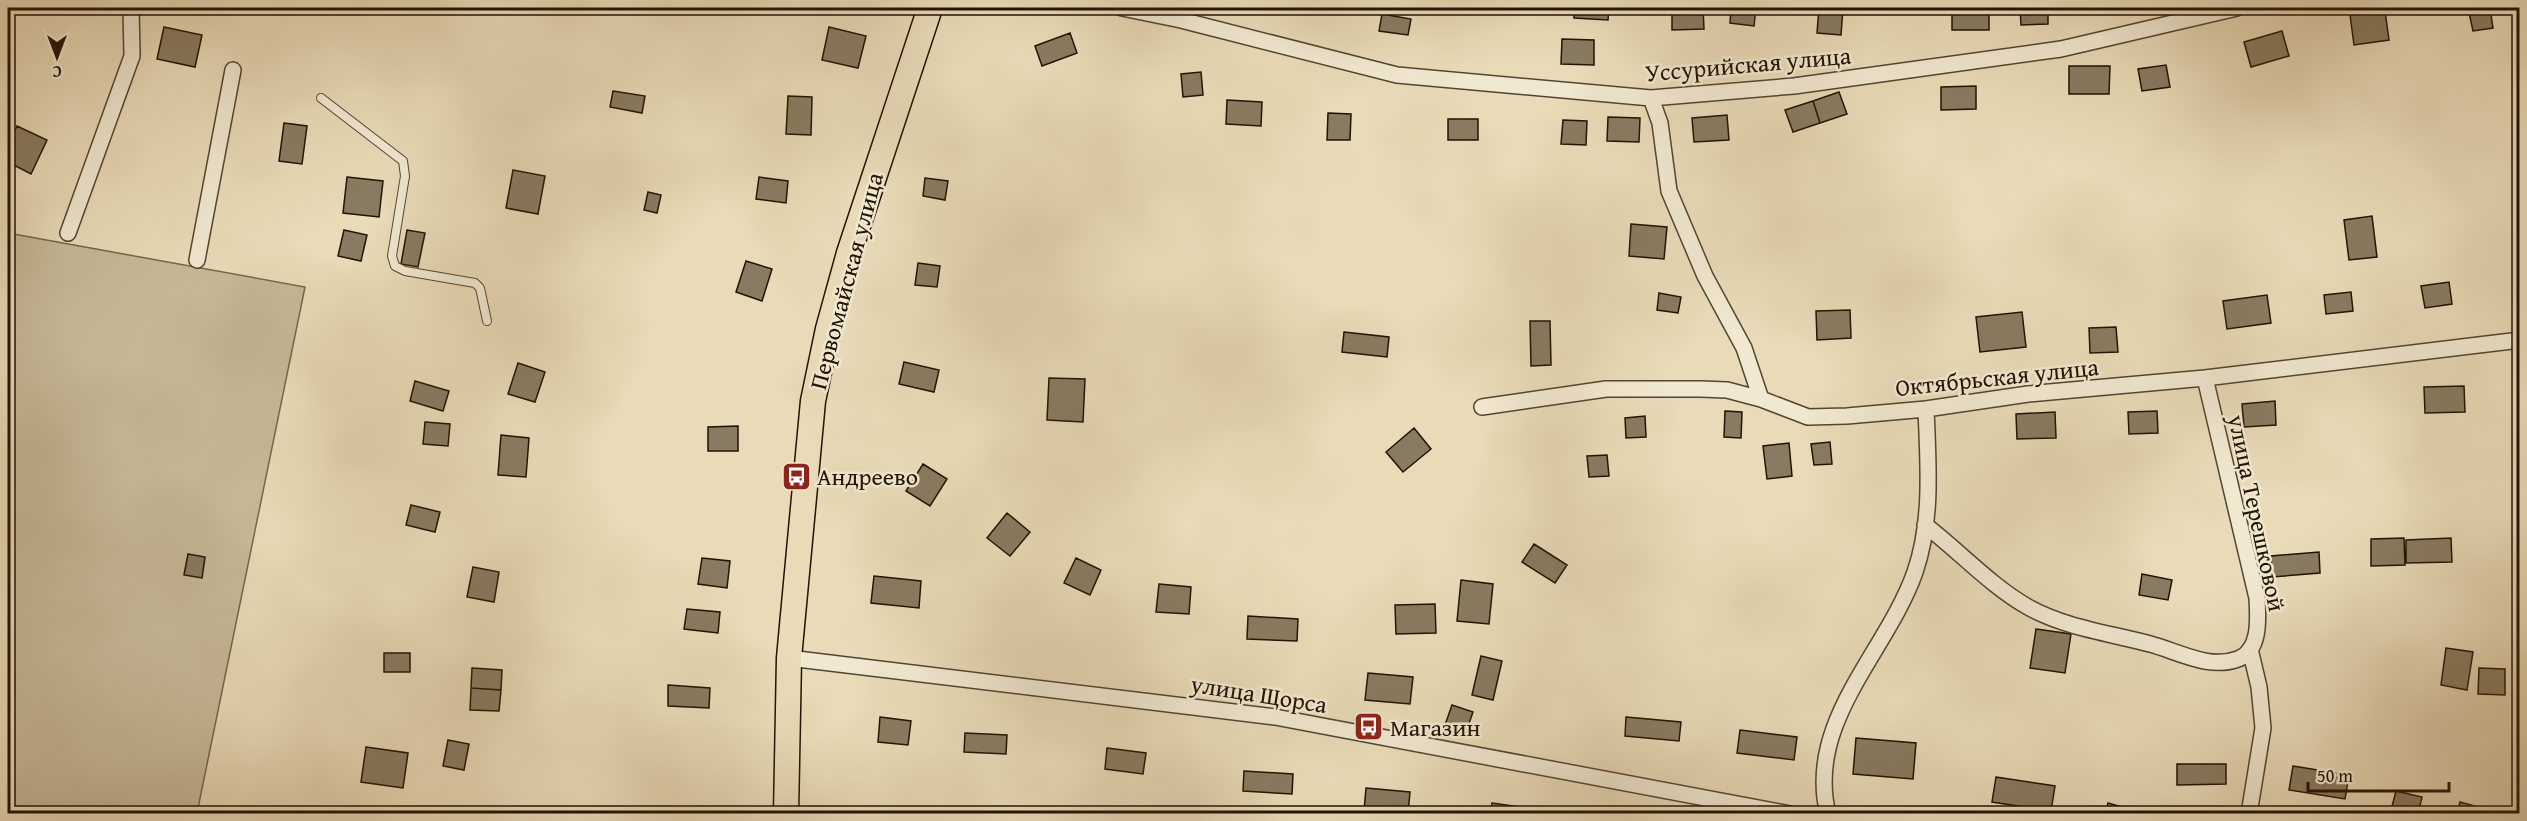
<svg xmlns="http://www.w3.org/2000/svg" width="2527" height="821" viewBox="0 0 2527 821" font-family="'Gentium Book Plus',serif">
<rect width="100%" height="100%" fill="#e9dbb8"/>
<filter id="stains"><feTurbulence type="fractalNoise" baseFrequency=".00333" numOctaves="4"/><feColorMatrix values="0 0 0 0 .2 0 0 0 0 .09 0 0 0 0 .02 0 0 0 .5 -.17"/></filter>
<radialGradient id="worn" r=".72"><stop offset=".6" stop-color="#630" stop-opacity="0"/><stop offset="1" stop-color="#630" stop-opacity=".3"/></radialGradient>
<path fill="#c7b999" stroke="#74664e" stroke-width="1.5" d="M8 233 305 287 197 813H8Z"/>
<path fill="#897b61" stroke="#211303" stroke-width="1.5" d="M1574 8H1609L1608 20 1574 18Z
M1672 8H1703L1704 29 1672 30Z
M1731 8H1756L1754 26 1730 23Z
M1819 8H1843L1841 35 1817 33Z
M1952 8H1989V30H1952Z
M2020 8H2048V24L2021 25Z
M2468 8H2490L2493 28 2473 31Z
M2385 11 2389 40 2354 45 2350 15Z
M1382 14 1411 19 1408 35 1379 31Z
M164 27 202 35 195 67 157 59Z
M829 27 866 36 858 68 822 60Z
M2282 31 2289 56 2251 67 2244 42Z
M1070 33 1077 53 1042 66 1035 46Z
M1562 39 1594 40V65L1561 64Z
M2166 65 2170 87 2142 91 2138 69Z
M2069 66H2110L2109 94H2069Z
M1201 72 1203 95 1183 97 1181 74Z
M1976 86V109L1941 110V87Z
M613 91 645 96 642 113 610 107Z
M1839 92 1847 114 1820 123 1813 101Z
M788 96 812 97 811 135 786 134Z
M1227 100 1262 102 1261 126 1226 124Z
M1813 101 1820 123 1793 132 1785 110Z
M1328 113 1351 114 1350 140H1327Z
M1727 115 1729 140 1694 142 1692 118Z
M1608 117 1640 118 1639 142 1607 141Z
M1448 119H1478V140H1448Z
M1563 120 1587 121 1586 145 1561 144Z
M284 123 307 126 302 164 279 161Z
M17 126 47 140 31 174 8 162V146Z
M513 170 545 176 538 214 506 208Z
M347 177 383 181 379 217 343 213Z
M759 177 788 181 786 203 756 199Z
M925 178 948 181 945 200 923 196Z
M648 192 661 195 657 213 644 210Z
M2372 216 2377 257 2349 260 2344 220Z
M1631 224 1667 227 1664 259 1629 256Z
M344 230 367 235 361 261 338 256Z
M407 230 425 233 418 267 401 264Z
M746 261 772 269 762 301 736 292Z
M918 263 940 266 937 287 915 285Z
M2449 282 2452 304 2425 308 2421 286Z
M2351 292 2353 311 2326 314 2324 295Z
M1659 293 1681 297 1678 313 1657 310Z
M2267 295 2271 323 2227 329 2223 301Z
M1850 310 1851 338 1817 340 1816 311Z
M2022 312 2026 347 1980 352 1976 317Z
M1530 321H1550L1551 365 1531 366Z
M2116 327 2118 352 2090 353 2089 328Z
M1344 332 1389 337 1387 357 1342 352Z
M904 362 939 370 934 392 899 384Z
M518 363 545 372 535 402 508 394Z
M1049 378 1085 379 1083 422 1047 420Z
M415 381 449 391 443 411 410 401Z
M2464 386 2465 412 2425 413 2424 387Z
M2275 401 2276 425 2244 427 2242 404Z
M1725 411 1742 412 1741 438 1724 437Z
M2157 411 2158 433 2129 434 2128 412Z
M2055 412 2056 438 2017 439 2016 414Z
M1645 416 1646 437 1626 438 1625 418Z
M425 422 450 424 448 446 423 444Z
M738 426V451H708V427Z
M1414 428 1431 449 1403 472 1386 452Z
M501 435 529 438 526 477 498 475Z
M1830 442 1832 464 1814 465 1811 444Z
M1789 443 1792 476 1767 479 1763 446Z
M1607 455 1609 476 1589 477 1587 456Z
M923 464 947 479 930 506 906 491Z
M411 505 440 512 435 532 406 525Z
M1007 513 1030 532 1010 556 987 538Z
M2404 538 2405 565 2371 566V539Z
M2451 538 2452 562 2406 563V540Z
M1534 544 1567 565 1555 583 1522 562Z
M2319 552 2320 573 2272 577 2271 556Z
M188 554 205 557 202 578 184 575Z
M702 558 730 561 727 588 698 584Z
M1076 558 1101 570 1090 595 1064 583Z
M473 567 499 572 494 602 467 597Z
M2142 574 2172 580 2168 600 2139 595Z
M874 576 921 581 919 608 871 603Z
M1461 580 1493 584 1489 624 1457 621Z
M1159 584 1191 587 1189 614 1156 612Z
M1435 604 1436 633 1396 634 1395 605Z
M687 609 720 612 718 633 684 629Z
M1248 616 1298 619 1297 641 1247 639Z
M2036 629 2071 634 2065 673 2030 668Z
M2446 648 2473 652 2467 690 2441 685Z
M384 653H410V672H384Z
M1481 656 1502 661 1493 700 1472 695Z
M472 668 502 670 501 690 471 688Z
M2479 668 2505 669V695L2478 694Z
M1368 673 1413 677 1410 704 1365 700Z
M668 685 710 688 709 708 668 706Z
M471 688 501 690 499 711 470 710Z
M1452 705 1473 712 1466 732 1445 725Z
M880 717 911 721 908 745 878 742Z
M1626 717 1681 722 1679 741 1625 736Z
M1740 730 1797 737 1794 760 1737 753Z
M965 733 1007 735 1006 754 964 752Z
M1856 738 1916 743 1913 779 1853 774Z
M448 740 469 744 464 770 443 766Z
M366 747 408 753 403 788 361 782Z
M1107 748 1146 753 1143 774 1105 769Z
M2177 764H2226V784L2177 785Z
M2293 766 2349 775 2345 799 2289 790Z
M1244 771 1293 774 1292 794 1243 791Z
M1996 777 2055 786 2051 811 1992 802Z
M1366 788 1410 792 1408 814 1364 811Z
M2396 791 2422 797 2418 814H2390Z
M2460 802 2489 810 2488 814H2457Z
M1492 803 1541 810 1540 814H1490Z
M2108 803 2133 810 2132 814H2105Z"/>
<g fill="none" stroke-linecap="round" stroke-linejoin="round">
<defs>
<path id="lane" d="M321 98 403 161 405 176 392 256 395 266 405 271 475 283 480 288 487 321"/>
<path id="street" d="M1122 8 1181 20 1397 75 1651 98 1794 86 2061 49 2237 8
M1651 98 1660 123 1669 191 1705 276 1744 348 1761 399
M68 233 132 56 131 8
M197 260 233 70
M1482 407 1606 389H1701L1727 390 1761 399 1808 417 1847 416 1926 409 2028 394 2205 378 2520 340
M1925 525C1959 551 1991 586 2028 607 2066 628 2109 633 2150 644 2177 651 2209 670 2238 659 2261 651 2258 617 2257 598L2205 378
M789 658 1275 717 1790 814
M1828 814C1805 722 1887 652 1915 572 1933 520 1928 462 1926 409
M2249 814 2263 728 2259 687 2250 649"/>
<path id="primary" d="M786 814 789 658 813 401 828 329 849 253 930 8"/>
</defs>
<use href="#lane" stroke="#534530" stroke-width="10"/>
<use href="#street" stroke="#534530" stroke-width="18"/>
<use href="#primary" stroke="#211303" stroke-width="27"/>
<use href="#lane" stroke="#f1e8d1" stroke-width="8"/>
<use href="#street" stroke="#f1e8d1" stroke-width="15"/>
<use href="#primary" stroke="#e9dbb8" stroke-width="24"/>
</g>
<defs>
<symbol id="bus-square" viewBox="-11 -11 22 22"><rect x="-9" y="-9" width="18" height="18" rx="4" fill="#8f2418" stroke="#f1e8d1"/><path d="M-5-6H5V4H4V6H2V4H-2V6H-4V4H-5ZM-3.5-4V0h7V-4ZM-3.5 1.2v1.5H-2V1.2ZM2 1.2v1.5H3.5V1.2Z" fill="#fff"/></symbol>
</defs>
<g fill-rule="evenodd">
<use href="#bus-square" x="780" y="460" width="33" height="33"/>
<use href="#bus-square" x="1352" y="710" width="33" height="33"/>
</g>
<g text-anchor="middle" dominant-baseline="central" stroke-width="5" stroke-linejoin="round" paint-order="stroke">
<g font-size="24" fill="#211303" stroke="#f1e8d1">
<text transform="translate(1748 64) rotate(-5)">Уссурийская улица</text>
<text transform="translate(846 281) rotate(-75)">Первомайская улица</text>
<text transform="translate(1997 377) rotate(-6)">Октябрьская улица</text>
<text transform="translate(2257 513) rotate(78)">улица Терешковой</text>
<text transform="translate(1259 694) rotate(9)">улица Щорса</text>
</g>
<g font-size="24" fill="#211303" stroke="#f1e8d1" text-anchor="start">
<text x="817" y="476">Андреево</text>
<text x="1390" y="727">Магазин</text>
</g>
</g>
<rect width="2527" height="821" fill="none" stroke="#e9dbb8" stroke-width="30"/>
<rect x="9" y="9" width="2509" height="803" fill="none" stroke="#211303" stroke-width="3"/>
<rect x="15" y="15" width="2497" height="791" fill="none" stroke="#211303" stroke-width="1.5"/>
<g transform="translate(57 57) rotate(180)" stroke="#f1e8d1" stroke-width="4.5" paint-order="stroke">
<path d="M0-4.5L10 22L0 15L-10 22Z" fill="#211303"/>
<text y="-9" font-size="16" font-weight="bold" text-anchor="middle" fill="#211303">С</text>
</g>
<path d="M2308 782v9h141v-9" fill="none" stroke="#211303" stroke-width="3"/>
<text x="2317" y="782" font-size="18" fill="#211303" stroke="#f1e8d1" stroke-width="4.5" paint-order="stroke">50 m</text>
<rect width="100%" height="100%" filter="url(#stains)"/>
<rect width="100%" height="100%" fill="url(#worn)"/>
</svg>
